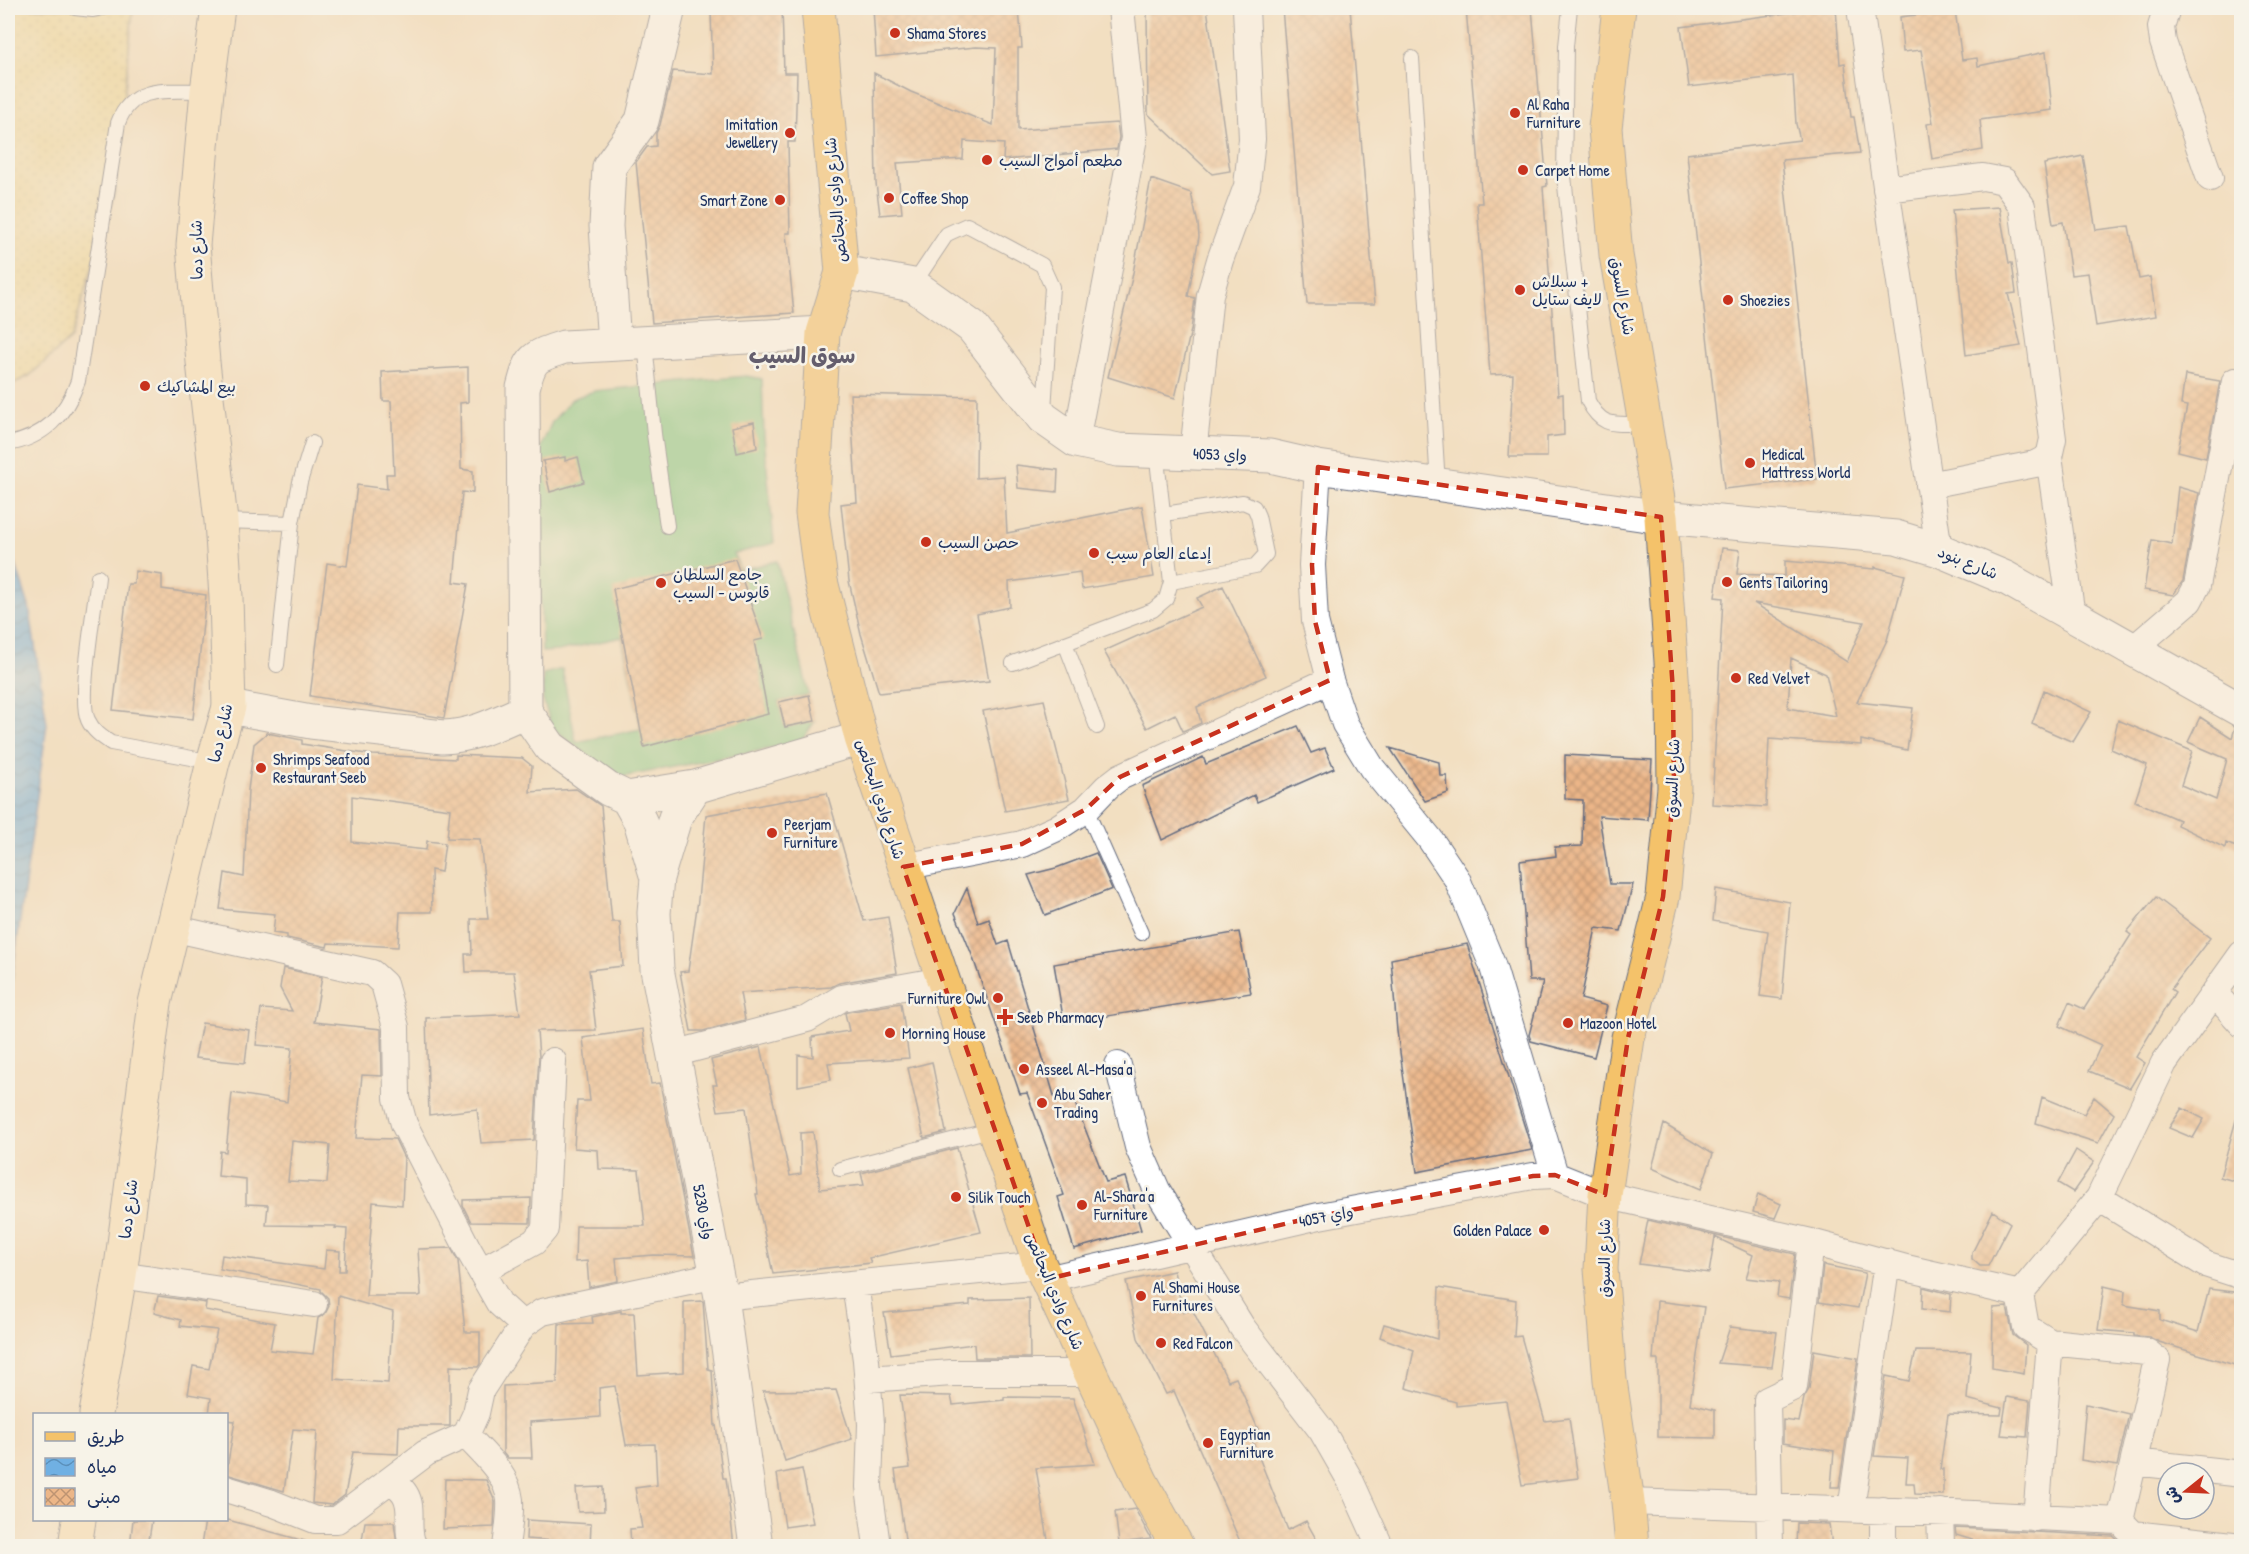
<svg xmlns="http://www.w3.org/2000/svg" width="2249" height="1554" viewBox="0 0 2249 1554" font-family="'Patrick Hand','Playpen Sans Arabic',sans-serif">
<defs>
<pattern id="sand-dots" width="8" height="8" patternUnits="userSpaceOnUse" patternTransform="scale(1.5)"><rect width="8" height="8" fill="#eeda9e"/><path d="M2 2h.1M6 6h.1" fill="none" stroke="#ccbb8a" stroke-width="1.8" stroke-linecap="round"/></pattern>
<pattern id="water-waves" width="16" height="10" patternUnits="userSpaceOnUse" patternTransform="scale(1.5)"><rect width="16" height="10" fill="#70b0e3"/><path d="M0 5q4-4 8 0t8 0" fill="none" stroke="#5b90bb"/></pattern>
<pattern id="building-cross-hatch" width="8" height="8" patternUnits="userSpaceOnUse" patternTransform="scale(1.5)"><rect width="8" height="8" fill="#ecb688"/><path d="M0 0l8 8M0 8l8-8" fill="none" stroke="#be9472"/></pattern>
</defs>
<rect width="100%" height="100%" fill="#f7f3e8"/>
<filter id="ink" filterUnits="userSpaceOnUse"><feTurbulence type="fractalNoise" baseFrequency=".0167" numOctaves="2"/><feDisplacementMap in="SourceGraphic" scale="12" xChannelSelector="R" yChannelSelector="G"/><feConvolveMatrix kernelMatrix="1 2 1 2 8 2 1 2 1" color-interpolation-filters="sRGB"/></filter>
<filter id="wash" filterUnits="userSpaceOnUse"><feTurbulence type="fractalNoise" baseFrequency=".008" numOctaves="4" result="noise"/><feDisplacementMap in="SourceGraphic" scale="24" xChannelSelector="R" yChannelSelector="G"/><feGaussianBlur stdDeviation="1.35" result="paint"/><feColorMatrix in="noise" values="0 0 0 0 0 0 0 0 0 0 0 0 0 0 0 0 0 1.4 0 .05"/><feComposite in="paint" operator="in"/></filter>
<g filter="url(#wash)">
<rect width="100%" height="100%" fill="#f2dfc1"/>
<path fill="url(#sand-dots)" stroke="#84847e" stroke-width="1.5" d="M8 8H133L115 191 71 338 29 376 8 386Z"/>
<path fill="#7cca89" stroke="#4c7c74" stroke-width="1.5" d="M746 376 762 379 764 436 774 543 734 554 740 570 777 561 809 695 779 702 785 727 815 721 803 739 789 745 617 778 552 728 543 700V674L562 669 576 742 641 729 622 637 558 651 542 652 537 477 540 449 552 422 572 399 594 391Z"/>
<path fill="url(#water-waves)" stroke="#4670a0" stroke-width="1.5" d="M8 540 29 606 47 724 8 1008Z"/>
<g id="blocks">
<path fill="url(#building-cross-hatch)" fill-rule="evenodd" d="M760 8H782L784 73H797L795 142H788L790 233H786L794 313 652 323 636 162 647 147 656 146V133L660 125 673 71 713 74 711 12 760 11Z
M873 8H1019L1022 48H1018V130L1117 123 1119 137 1117 149 1003 160 1004 144 964 141 963 159 897 163 902 213 880 215 876 183 874 73 911 92 993 125 996 48 976 47 876 57Z
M1147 8H1207L1230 171 1212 174 1148 114Z
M1282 8H1350L1375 304H1307Z
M1466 8H1532L1547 186 1543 187 1558 395 1563 394 1564 435 1547 437V457H1509L1513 374 1490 375 1477 203H1482Z
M1824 8H1836L1840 64 1845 63 1851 117H1854L1860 153 1782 160 1817 479 1724 489 1687 154 1800 140 1796 124 1793 75 1689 87 1681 27Z
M1955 10 1962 60 1977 58 1978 66 2046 52 2052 110 1980 120 1983 150 1932 159 1927 124 1933 123 1921 50 1903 52 1900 17Z
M2083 156 2096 230 2129 226 2139 279 2150 277 2156 316 2096 326 2088 273 2071 275 2063 222 2053 224 2044 164Z
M1151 179 1191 193 1198 224 1199 237 1188 296 1195 298 1191 330 1175 398 1108 377 1132 278Z
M1999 207 2009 263H2012L2016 293 2008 294 2021 346 1966 355 1952 210Z
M468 367V402L460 403 461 469 473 471V493L462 492 454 582 468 584 444 718 310 696 327 563 347 566 357 485 387 489 386 474H394L391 401H383L382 372Z
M2185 375 2220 381 2206 458 2178 451 2187 406 2181 405Z
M850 394 977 397 976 478 1004 476 1007 533 1142 506 1154 577 1082 589 1080 572 1009 582 1010 607 977 614 989 681 879 693 861 634 849 581 841 504 857 502Z
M754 422 757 448 737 453 732 427Z
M565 457V461L578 457 584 482 550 492 543 461Z
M1016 465 1058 470 1057 492 1018 488Z
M2178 487 2199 493 2183 581 2173 595 2144 590 2152 540 2172 544Z
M1722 548 1740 550 1737 574 1785 576V561L1875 569V567L1905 575 1887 640 1857 702 1913 708 1907 750 1861 740V745L1769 739 1766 807 1712 804 1723 598 1715 597ZM1754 603 1864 622 1847 662ZM1791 658 1826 674 1836 716 1788 708Z
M735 559 763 639 754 641 768 714 644 747 613 589Z
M135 571 162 575V589L206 595 193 719 113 710 128 584H134Z
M1223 586 1266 676 1197 707 1201 723 1183 731 1175 714 1147 728 1104 651 1202 607 1197 598Z
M2044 690 2091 712 2073 742 2032 724Z
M809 695 815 721 785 727 779 702Z
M1044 700 1069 799 1005 811 983 711Z
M2200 717 2232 738 2235 728 2241 730V849L2226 843 2225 848 2177 825 2179 820 2135 801 2147 765 2111 749 2118 720 2192 751 2181 785 2216 800 2227 759 2188 742Z
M1298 726 1311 753 1325 748 1334 768 1257 802 1254 795 1162 840 1142 786 1203 757 1206 764Z
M267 733 302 740V744L373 755 456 759V755L522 758 532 766 530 792 576 789 601 806 612 922H620L623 966 589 970 596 1030 537 1031 539 1057 534 1140 481 1143 477 1109 429 1115 426 1018 520 1014 514 972H466L465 954H472L471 919H488L480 839 447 838 450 809 352 796V842L426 850 427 841 445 843 441 872 431 870 432 912H400L398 947 328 943 327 947 287 938V935L273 933 275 914 220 909 225 873 244 877 248 790 254 744Z
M1390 748 1439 762 1440 776H1447L1448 793 1425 801Z
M1565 755 1652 760 1648 820 1599 816 1610 884H1633L1621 931 1596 928 1581 999 1607 1006 1594 1057 1531 1041 1529 1035 1543 981H1529L1520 861 1556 856 1555 847 1582 846 1583 800 1565 799Z
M827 793 864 921 888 917 897 973 839 983 831 987 740 993 745 1020 703 1031H691L680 972 688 971 698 900 706 815Z
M1096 853 1112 889 1045 915 1028 875 1056 868Z
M967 888 978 923 989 919 998 945 1008 941 1056 1102 1073 1098 1106 1182 1125 1177 1141 1230 1074 1249 1058 1197 1064 1195 1027 1093 1020 1094 972 955 955 913Z
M1716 889 1790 902 1782 999 1760 996 1768 931 1713 921Z
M2156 897 2210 938 2171 989 2175 992 2136 1057 2145 1063 2130 1088 2089 1071 2101 1045 2059 1026 2069 1002 2084 1009 2131 935 2127 932Z
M1239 932 1251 993 1064 1023 1054 964Z
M1467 944 1532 1150 1417 1172 1397 1031 1391 959Z
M283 968 322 977 314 1022 381 1029 382 1076 362 1075 356 1138 395 1139 404 1158 402 1205 373 1202 366 1296H419L421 1295 418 1249 451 1248 458 1261 465 1332H480V1364L478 1367 450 1366V1426H399L398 1454 353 1452 345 1495 332 1505 312 1503 317 1431 293 1429 284 1491 226 1474 235 1421 226 1420V1414H209L211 1398 188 1394 193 1366 209 1369 217 1330 180 1326 181 1320 154 1313 158 1296 206 1303 205 1310 275 1323 270 1350 313 1354 318 1318 325 1314 329 1306 328 1298 321 1291V1289L220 1269 222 1255 324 1269 326 1250 340 1251 339 1271H345L347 1229 335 1228 336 1226 266 1225 268 1205 246 1204V1179L218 1176 220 1151 226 1152 232 1093 287 1102 292 1048 256 1045 261 1009 292 1011 280 988ZM292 1141 330 1145 327 1183 288 1181ZM338 1296 393 1312 388 1383 334 1379Z
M901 1003 909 1058 828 1063 831 1080 798 1086V1055L813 1057 812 1037 849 1031 845 1013 847 1012Z
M202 1023 249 1030 245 1063 195 1058Z
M643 1029 651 1084 660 1083 694 1256 654 1255 616 1258 618 1281 589 1287 587 1261 575 1262 576 1226H645L639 1170 599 1169 598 1150 574 1148 577 1101H590L583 1038Z
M761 1047 790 1176 801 1174 800 1133 813 1132 820 1189 864 1185 861 1173 957 1148 981 1232 869 1258 871 1263 773 1274 756 1194H758L746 1108 718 1111 713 1085H717L711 1060Z
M932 1062 946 1132 924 1138 908 1068Z
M2042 1097 2084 1114 2094 1097 2114 1114 2098 1143 2036 1123Z
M2182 1108 2204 1119 2193 1138 2169 1128Z
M2236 1120 2241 1121V1183L2220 1177Z
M1664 1124 1713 1154 1701 1189 1652 1168Z
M2076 1150 2094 1162 2073 1192 2058 1183Z
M1758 1194 1781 1204 1775 1218 1753 1212Z
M531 1198 530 1223 471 1222 463 1206V1200Z
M1993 1211 2010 1223 1988 1266H1980L1972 1259V1253Z
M1648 1220 1795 1254 1789 1299 1777 1297 1779 1282 1746 1278 1753 1255 1715 1237 1709 1273 1639 1264Z
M1823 1265 1865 1273 1858 1308 1819 1302Z
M1174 1271 1183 1313 1192 1309 1228 1381 1236 1378 1261 1436 1252 1440 1288 1530 1306 1521 1320 1546H1242L1174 1391 1166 1394 1138 1338 1126 1281Z
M2104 1286 2125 1291 2124 1305 2160 1311V1320L2198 1332 2209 1289 2241 1293V1367L2159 1342 2149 1337 2134 1336V1333L2098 1330Z
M1439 1287 1516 1300 1514 1337 1521 1336 1545 1421 1569 1418 1578 1478 1522 1485 1506 1401 1456 1406V1402L1406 1388 1414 1350 1380 1337 1384 1324 1437 1339Z
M1923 1287 1951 1294 1950 1312 1922 1309Z
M1029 1298 1030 1358H975L974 1344 891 1354 884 1313 970 1305V1300Z
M703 1301 708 1369 712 1370 715 1426 716 1425 723 1478H726L734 1546H631L630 1529 642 1528 635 1488 657 1485 655 1444 626 1445 615 1386 599 1388 600 1417 530 1422 532 1458H507L503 1453V1386L557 1383 559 1324 593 1323 592 1317 621 1311V1313H634L638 1375 684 1372V1302Z
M1657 1301 1704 1307 1690 1404 1715 1410V1438L1658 1437V1360H1653Z
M2007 1307 2013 1335 2026 1345 2024 1374 1992 1368 1993 1308Z
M1730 1327 1777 1332 1772 1367 1718 1363Z
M1814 1350 1858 1358 1839 1487H1831L1834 1451 1783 1443V1420L1799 1422 1804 1398 1809 1389Z
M1916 1351 1971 1352 1967 1399 2002 1408 2001 1415 1948 1414 1940 1469H1943V1495L1915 1494 1914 1483H1906L1908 1458 1874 1456 1886 1376 1909 1381Z
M836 1390 852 1439 785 1461 763 1391Z
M900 1395 951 1396 953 1405 1004 1400V1397L1073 1398 1095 1464 1036 1468 1049 1546H906L895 1470 910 1468Z
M2007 1397 2030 1401 2027 1437 2001 1435Z
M2086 1404 2129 1414 2117 1466 2081 1460Z
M802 1469 813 1523 785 1527 777 1474Z
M445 1479 486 1480 495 1502 494 1527 443 1529Z
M603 1487 604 1511 578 1512 576 1488Z
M1135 1509 1151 1539 1119 1543 1115 1512Z
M133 1520H152L148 1546H130Z
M205 1520H228L305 1541 304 1546H201Z
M527 1520 591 1524 590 1546H554L555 1541 526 1539Z
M365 1522H394L397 1544 386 1543V1546H361Z
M1797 1523 1829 1524 1832 1546H1796Z
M1955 1528 2113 1536 2119 1541V1546H1992L1956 1535Z"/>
</g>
</g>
<g filter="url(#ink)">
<use href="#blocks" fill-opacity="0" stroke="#666d81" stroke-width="1.5"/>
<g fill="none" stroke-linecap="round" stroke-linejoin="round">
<defs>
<path id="service" d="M75 8 93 10 103 8
M1570 8 1566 46 1564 176 1588 401C1603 430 1616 423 1645 424
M1412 58 1438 485
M913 285 947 234 967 225 1042 265 1052 287 1044 410
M645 343 654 434 667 526
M8 444C43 438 66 415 78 381L118 123C133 82 171 92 207 91
M1164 514 1243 502 1254 507 1258 516 1266 554 1255 566 1171 582
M221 521 292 523 300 482 312 443
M98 577C95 606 78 699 88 720 93 731 102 737 111 743L213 762
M1065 643 1097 727
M1013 663 1153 610 1166 599 1171 582 1156 451
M277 665 292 523
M1086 809 1141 933
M840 1169 994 1129"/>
<path id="minor" d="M1860 8 1939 550
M2167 8 2161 27 2163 42 2210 178
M1886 189 1983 177 2004 181 2022 206 2053 439 2049 457 2035 464 1929 485
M1076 441 1134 138 1121 8
M1193 453 1210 295 1220 260 1247 186 1252 139 1246 8
M2049 457 2072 616
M1318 467 1312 565 1315 621 1330 680 1345 724 1372 768 1430 839 1457 879 1492 964 1555 1175
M2132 650 2189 601 2197 586 2235 381
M903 867 1022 844 1057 828 1086 809 1107 787 1120 777 1330 680
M172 928 372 973 384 984 396 1027 397 1098 404 1124 467 1247 499 1303 523 1325
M2214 993 2242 1024
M673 1054 807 1019 842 998 942 980
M1118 1065 1138 1147 1157 1190 1242 1327 1322 1431 1350 1480 1380 1546
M2099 1198 2205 1264 2242 1276
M481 1271 534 1242 545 1229 553 1061
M120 1275 314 1304
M1047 1279 1319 1216 1533 1176 1555 1175 1605 1195 1811 1242 1906 1268 2020 1294 2099 1198 2164 1063 2242 954
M855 1284 866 1360 871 1424 869 1487 877 1546
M2020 1294 2026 1327 2050 1342 2036 1518
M721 1297 1040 1265
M2050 1342 2147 1352 2157 1360 2120 1521
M868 1379 952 1373H1090
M466 1435C483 1454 507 1473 510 1500 511 1514 508 1532 506 1546
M2134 1462 2242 1474
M392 1480C396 1484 402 1489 405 1494 415 1510 404 1530 414 1546
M226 1489 272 1503 315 1520H337L426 1453 466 1435 476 1413 481 1390 523 1325 542 1312 717 1275
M1628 1502 1953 1513 2120 1521 2133 1534 2134 1546
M1851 1509 1887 1262
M1883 1510V1546
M1940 1512 1941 1546
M2133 1534 2242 1546
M1770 1546 1767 1400 1794 1387 1811 1242"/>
<path id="tertiary" d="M842 272 913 285 972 327 1043 418 1076 441 1118 450 1270 456 1318 467 1661 517 1896 537 1939 550 2006 578 2242 711
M823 333 564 347C534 357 531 356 523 388L525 711 550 747 608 789 627 798 695 787 861 738
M614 344 606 226 609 167 642 121 669 8
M229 707 311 722 443 737C473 736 498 723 525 711
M695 787 675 818 657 878 654 913 657 969 721 1297 756 1546
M627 798 640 821 657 878"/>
<path id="secondary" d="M96 1414 120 1275 155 1003 213 762 229 707 226 597 221 521 203 362 193 245 207 91 218 8
M75 1546 79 1520"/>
<path id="primary" d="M818 8 842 272 823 333 812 513 821 581 861 738 1040 1265 1141 1481 1177 1546
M1619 8 1605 128 1616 255 1661 517 1673 691 1674 788 1663 897 1628 1038 1605 1195 1601 1269 1610 1380 1628 1502 1632 1546"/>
</defs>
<use href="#service" stroke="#666d81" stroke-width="16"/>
<use href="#minor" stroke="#666d81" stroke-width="28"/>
<use href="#tertiary" stroke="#666d81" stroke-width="35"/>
<use href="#secondary" stroke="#666d81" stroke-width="35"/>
<use href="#primary" stroke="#666d81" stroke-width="35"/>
<use href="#service" stroke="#fff" stroke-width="14"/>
<use href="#minor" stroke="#fff" stroke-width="26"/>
<use href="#tertiary" stroke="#fff" stroke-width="33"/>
<use href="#secondary" stroke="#fbe7c3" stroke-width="33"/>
<use href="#primary" stroke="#f4c26a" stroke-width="33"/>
</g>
</g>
<path d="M0 0H2249V1554H0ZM1318 467 1661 517 1673 691 1674 788 1663 897 1628 1038 1605 1195 1555 1175 1533 1176 1319 1216 1047 1279 903 867 1022 844 1086 809 1120 777 1330 680 1315 621 1312 565Z" fill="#f2dfc1" fill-opacity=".55" fill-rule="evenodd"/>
<path fill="none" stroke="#c8321e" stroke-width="4.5" stroke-dasharray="12 8" stroke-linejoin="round" d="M1318 467 1661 517 1673 691 1674 788 1663 897 1628 1038 1605 1195 1555 1175 1533 1176 1319 1216 1047 1279 903 867 1022 844 1086 809 1120 777 1330 680 1315 621 1312 565Z"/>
<g fill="#c8321e" stroke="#f7f3e8" stroke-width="2">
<circle cx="895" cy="33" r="6"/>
<circle cx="1515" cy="113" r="6"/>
<circle cx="790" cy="133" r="6"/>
<circle cx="987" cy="160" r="6"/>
<circle cx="1523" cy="170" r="6"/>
<circle cx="889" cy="198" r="6"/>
<circle cx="780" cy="200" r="6"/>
<circle cx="1520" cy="290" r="6"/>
<circle cx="1728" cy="300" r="6"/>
<circle cx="145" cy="386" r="6"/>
<circle cx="1750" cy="463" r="6"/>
<circle cx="926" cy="542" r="6"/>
<circle cx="1094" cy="553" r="6"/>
<circle cx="1727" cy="582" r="6"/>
<circle cx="661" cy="583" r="6"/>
<circle cx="1736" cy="678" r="6"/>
<circle cx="261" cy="768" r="6"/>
<circle cx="772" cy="833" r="6"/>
<circle cx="998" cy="998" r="6"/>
<path d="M1002 1008h6v6h6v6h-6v6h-6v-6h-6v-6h6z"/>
<circle cx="1568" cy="1023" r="6"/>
<circle cx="890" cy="1033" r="6"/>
<circle cx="1024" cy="1069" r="6"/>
<circle cx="1042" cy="1103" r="6"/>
<circle cx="956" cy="1197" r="6"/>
<circle cx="1082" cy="1205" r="6"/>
<circle cx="1544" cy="1230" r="6"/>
<circle cx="1141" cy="1296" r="6"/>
<circle cx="1161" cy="1343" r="6"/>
<circle cx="1208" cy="1443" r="6"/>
</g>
<g text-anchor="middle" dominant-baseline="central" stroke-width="5" stroke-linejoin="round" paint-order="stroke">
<g font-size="16" fill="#1b2f5e" stroke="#f7f3e8" text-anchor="start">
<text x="907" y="33">Shama Stores</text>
<text x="1527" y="104">Al Raha<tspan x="1527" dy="18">Furniture</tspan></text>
<text x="778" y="124" text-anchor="end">Imitation<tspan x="778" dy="18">Jewellery</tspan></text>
<text x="999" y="160">مطعم أمواج السيب</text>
<text x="1535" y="170">Carpet Home</text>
<text x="901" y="198">Coffee Shop</text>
<text x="768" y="200" text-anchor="end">Smart Zone</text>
<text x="1532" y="281">سبلاش +<tspan x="1532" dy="18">لايف ستايل</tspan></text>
<text x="1740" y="300">Shoezies</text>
<text x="157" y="386">بيع المشاكيك</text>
<text x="1762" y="454">Medical<tspan x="1762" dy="18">Mattress World</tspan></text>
<text x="938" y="542">حصن السيب</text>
<text x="1106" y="553">إدعاء العام سيب</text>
<text x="673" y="574">جامع السلطان<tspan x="673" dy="18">قابوس - السيب</tspan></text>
<text x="1739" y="582">Gents Tailoring</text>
<text x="1748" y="678">Red Velvet</text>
<text x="273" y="759">Shrimps Seafood<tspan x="273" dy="18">Restaurant Seeb</tspan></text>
<text x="784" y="824">Peerjam<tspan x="784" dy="18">Furniture</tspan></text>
<text x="986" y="998" text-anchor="end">Furniture Owl</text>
<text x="1017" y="1017">Seeb Pharmacy</text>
<text x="1580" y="1023">Mazoon Hotel</text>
<text x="902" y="1033">Morning House</text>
<text x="1036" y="1069">Asseel Al-Masa'a</text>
<text x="1054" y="1094">Abu Saher<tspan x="1054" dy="18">Trading</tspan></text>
<text x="1094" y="1196">Al-Shara'a<tspan x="1094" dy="18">Furniture</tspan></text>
<text x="968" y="1197">Silik Touch</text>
<text x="1532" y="1230" text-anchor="end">Golden Palace</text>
<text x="1153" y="1287">Al Shami House<tspan x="1153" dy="18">Furnitures</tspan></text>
<text x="1173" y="1343">Red Falcon</text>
<text x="1220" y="1434">Egyptian<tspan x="1220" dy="18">Furniture</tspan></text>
</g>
<g font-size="16" fill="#1b2f5e" stroke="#f7f3e8">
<text transform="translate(835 200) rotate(-95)">شارع وادي البحائص</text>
<text transform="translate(196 250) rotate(-91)">شارع دما</text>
<text transform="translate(1623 296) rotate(80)">شارع السوق</text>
<text transform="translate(1220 454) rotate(2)">واي 4053</text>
<text transform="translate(1968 562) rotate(22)">شارع بنود</text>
<text transform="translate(220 733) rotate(-77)">شارع دما</text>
<text transform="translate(1672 778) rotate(-88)">شارع السوق</text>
<text transform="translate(881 799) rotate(72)">شارع وادي البحائص</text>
<text transform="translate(128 1209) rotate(-83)">شارع دما</text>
<text transform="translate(704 1212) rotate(79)">واي 5230</text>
<text transform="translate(1326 1216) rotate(-11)">واي 4057</text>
<text transform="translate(1604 1258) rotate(-90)">شارع السوق</text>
<text transform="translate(1055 1291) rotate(67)">شارع وادي البحائص</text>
</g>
<g font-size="22" font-weight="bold" fill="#645e6d" stroke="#f7f3e8">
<text x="802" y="355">سوق السيب</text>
</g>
</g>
<rect width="2249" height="1554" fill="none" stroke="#f7f3e8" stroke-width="30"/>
<rect x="33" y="1413" width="195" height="108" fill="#f7f3e8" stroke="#9fa5b1" stroke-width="1.5"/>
<rect x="45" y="1432" width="30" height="9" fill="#f4c26a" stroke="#9fa5b1" stroke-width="1.5"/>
<text x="87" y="1443" font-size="18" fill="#1b2f5e">طريق</text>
<rect x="45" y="1458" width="30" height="18" fill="url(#water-waves)" stroke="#9fa5b1" stroke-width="1.5"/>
<text x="87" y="1473" font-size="18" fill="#1b2f5e">مياه</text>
<rect x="45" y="1488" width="30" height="18" fill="url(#building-cross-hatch)" stroke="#9fa5b1" stroke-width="1.5"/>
<text x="87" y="1503" font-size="18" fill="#1b2f5e">مبنى</text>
<g transform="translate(2186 1491) rotate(252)"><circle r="28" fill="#f7f3e8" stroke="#9fa5b1" stroke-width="1.5"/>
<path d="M0-4.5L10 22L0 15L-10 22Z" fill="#c8321e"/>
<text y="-9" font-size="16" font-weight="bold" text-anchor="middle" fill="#1b2f5e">ش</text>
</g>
</svg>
